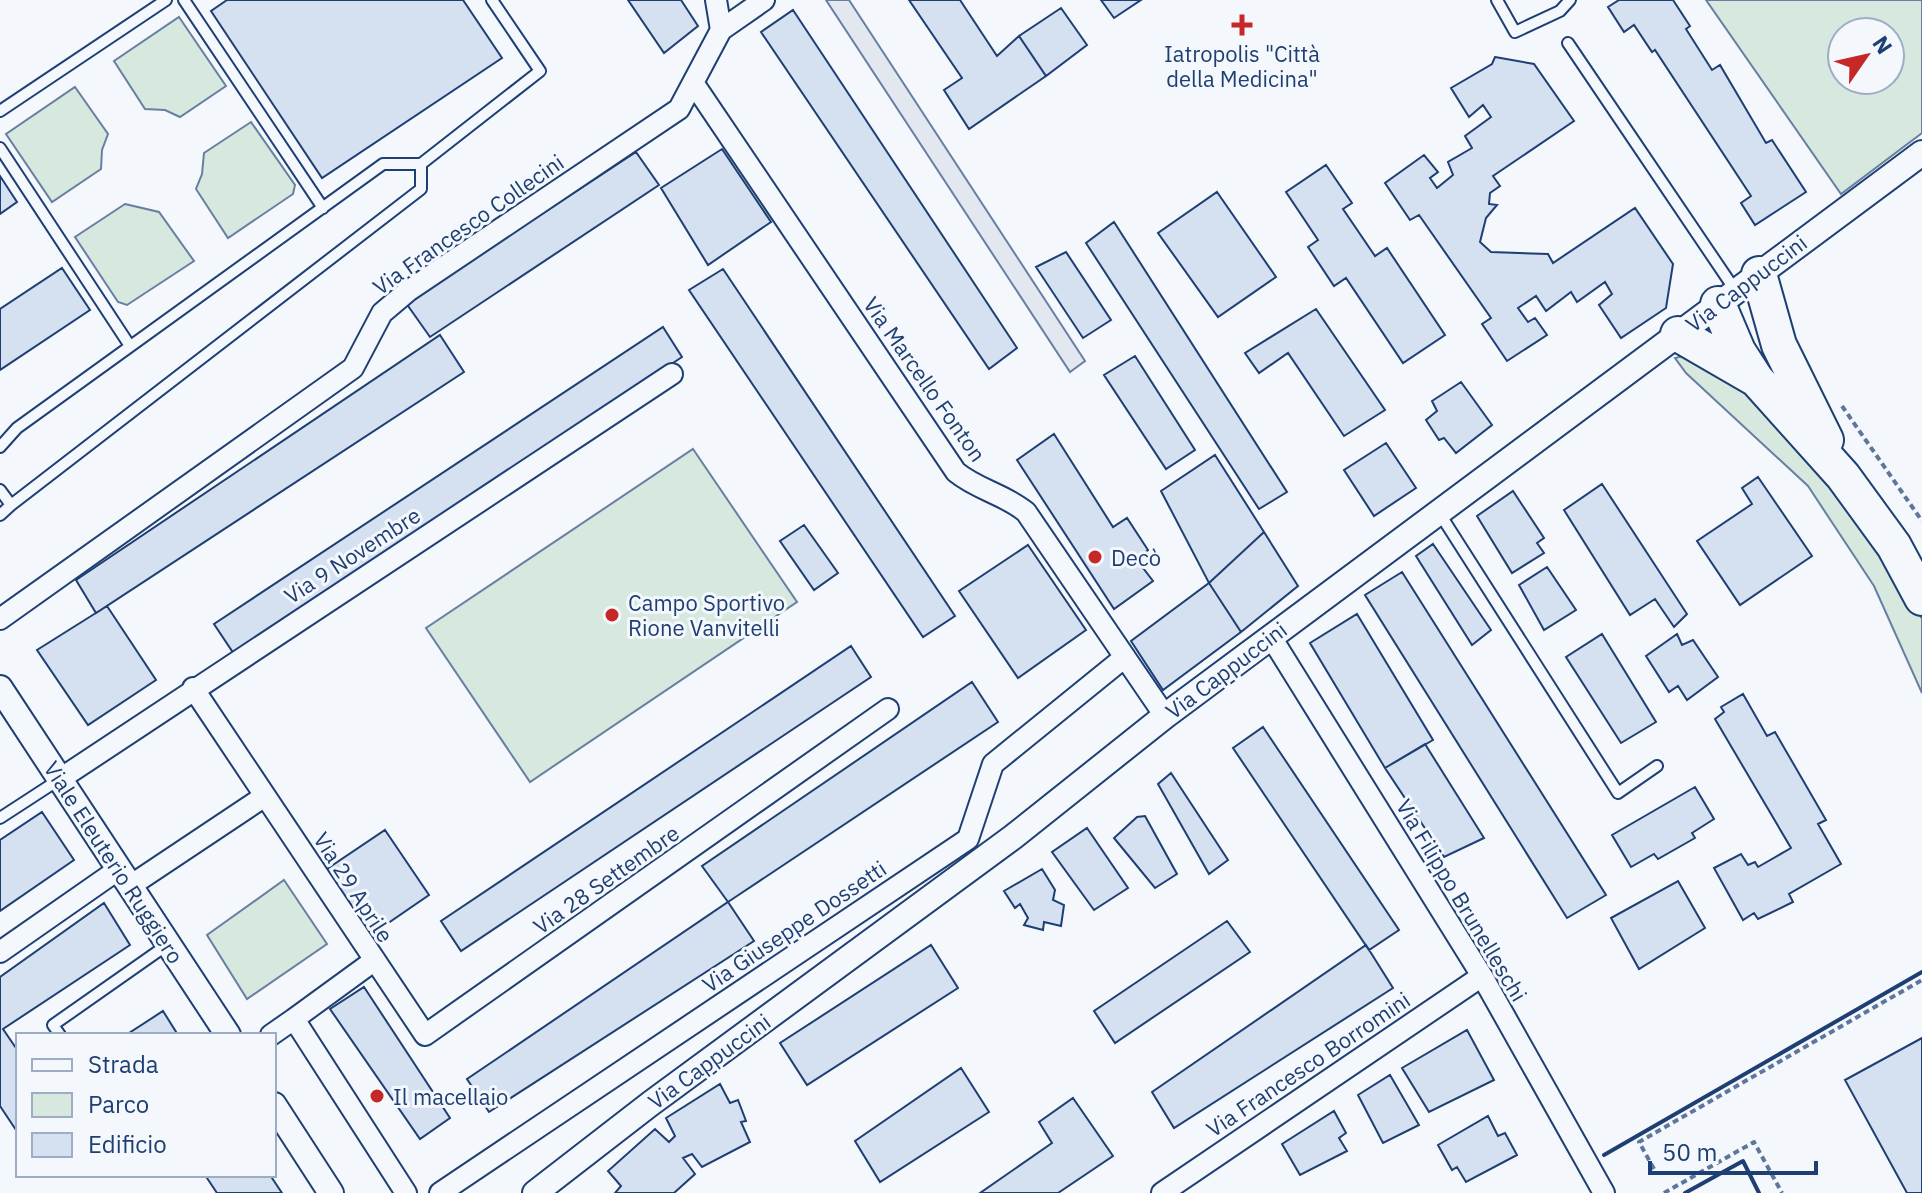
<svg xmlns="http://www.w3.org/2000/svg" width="1922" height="1193" viewBox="0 0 1922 1193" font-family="'IBM Plex Sans',sans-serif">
<rect width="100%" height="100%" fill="#f4f7fb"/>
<path fill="#d7e8df" stroke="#687fa3" stroke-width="2" fill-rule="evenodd" d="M1706 0H1922V133L1841 194ZM1842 32H1890V80H1842Z
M179 17 226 86 180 117 165 110 145 109 114 61Z
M75 87 108 134 102 150 101 169 52 202 6 134Z
M251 122 295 185 293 194 228 238 196 189 202 174 204 153Z
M125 204 159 212 194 261 127 305 118 302 75 237Z
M1683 356 1743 391 1818 468 1904 587 1922 619V693L1874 586 1808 486 1686 373 1675 358Z
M693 449 797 602 530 782 426 628Z
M284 880 327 944 247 999 207 935Z"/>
<path fill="#e3e8f0" stroke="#687fa3" stroke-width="2" d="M826 0H849L1085 361 1070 372Z"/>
<path fill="#d5e0f0" stroke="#1d3f73" stroke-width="2" d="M227 0H463L502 58 322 178 211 11Z
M628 0H681L698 26 664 53Z
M909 0H960L997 56 1019 36 1046 76 969 129 944 90 962 78Z
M1101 0H1141L1114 18Z
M1619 0H1673L1690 26 1686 29 1712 70 1720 65 1766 143 1772 140 1806 192 1755 225 1741 203 1751 196 1655 50 1652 52 1634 25 1624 32 1608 7Z
M1061 8 1087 45 1046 76 1019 36Z
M793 10 1017 348 989 369 761 32Z
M1495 57 1534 64 1574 121 1493 176 1500 186 1490 193 1489 204 1497 205 1486 218 1480 242 1491 252 1548 254 1553 263 1635 208 1673 264 1666 308 1621 338 1599 305 1612 294 1605 282 1577 302 1571 292 1546 311 1536 296 1518 308 1528 322 1535 318 1547 335 1507 361 1482 324 1491 318 1419 215 1410 220 1385 183 1424 155 1438 172 1430 178 1437 188 1453 175 1448 162 1472 148 1465 136 1491 117 1483 105 1469 117 1451 88 1492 64Z
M722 149 771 222 708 265 661 188Z
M636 152 659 185 430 337 406 303Z
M1326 165 1352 203 1343 209 1375 256 1387 248 1445 335 1403 363 1346 278 1334 286 1308 247 1318 240 1286 192Z
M0 176 17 202 0 214Z
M1217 192 1276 277 1218 317 1158 233Z
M1114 222 1287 492 1259 509 1086 243Z
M1066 252 1111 320 1083 338 1036 267Z
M62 268 90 310 0 370V309Z
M723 269 955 616 923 637 689 290Z
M1316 309 1385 410 1344 436 1288 353 1259 373 1245 353Z
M663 327 682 357 234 654 214 624Z
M440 335 464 372 96 613 76 580Z
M1135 356 1195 450 1166 469 1104 375Z
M1461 382 1492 425 1456 453 1444 438 1439 440 1426 420 1437 411 1432 401Z
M1054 434 1113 527 1127 518 1148 550 1137 560 1153 581 1114 609 1017 460Z
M1386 443 1416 488 1374 516 1344 470Z
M1215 455 1264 532 1209 583 1161 491Z
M1758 477 1812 556 1740 605 1697 541 1752 504 1742 488Z
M1602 484 1687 614 1674 627 1655 599 1630 615 1564 510Z
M1513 491 1544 538 1537 543 1544 553 1512 573 1477 516Z
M804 525 838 573 814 590 780 541Z
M1264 532 1298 586 1241 632 1209 583Z
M1433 544 1491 630 1472 645 1416 556Z
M1028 545 1086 630 1018 678 959 591Z
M1547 567 1576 610 1544 630 1519 585Z
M1402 572 1606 895 1567 918 1365 595Z
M1209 583 1241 632 1163 690 1131 641Z
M107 606 156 680 88 725 37 650Z
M1357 614 1433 740 1385 768 1310 643Z
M1602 634 1656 722 1621 743 1566 657Z
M1677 634 1682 645 1693 640 1718 677 1687 700 1678 686 1669 692 1646 656Z
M851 646 871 677 461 951 441 921Z
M972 682 998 722 728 902 702 866Z
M1743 694 1767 736 1775 732 1826 820 1818 824 1841 864 1789 894 1793 902 1758 919 1754 913 1743 920 1714 868 1741 854 1748 865 1755 862 1758 867 1791 848 1715 719 1724 712 1721 707Z
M1263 727 1399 930 1369 950 1233 748Z
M1425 744 1484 838 1444 857 1385 768Z
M1171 773 1228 860 1209 874 1158 784Z
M1695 787 1714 819 1692 833 1695 838 1658 859 1654 854 1631 867 1612 835Z
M42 812 74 860 0 911V840Z
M1145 816 1177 874 1155 888 1114 838 1137 817Z
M1087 828 1128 888 1094 910 1052 852Z
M385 830 429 895 362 941 318 875Z
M1042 869 1055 890 1053 900 1064 905 1061 926 1044 922 1043 930 1024 925 1028 918 1020 904 1015 908 1004 891Z
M1678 881 1705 928 1639 969 1611 918Z
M728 902 754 941 489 1112 467 1079Z
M104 903 130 945 3 1029 18 1051V1133L0 1106V977Z
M1227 921 1250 952 1115 1043 1094 1011Z
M931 945 958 988 807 1085 780 1043Z
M1366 945 1393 988 1174 1128 1152 1092Z
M364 987 450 1118 420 1139 330 1009Z
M163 1011 178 1035H126Z
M1467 1030 1494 1080 1429 1112 1402 1068Z
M1922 1038V1193H1907L1845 1080Z
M961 1068 989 1112 880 1182 855 1141Z
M1390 1075 1419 1125 1383 1143 1358 1095Z
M720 1084 730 1103 738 1100 746 1121 741 1122 750 1142 702 1167 692 1154 683 1158 695 1174 674 1193H615L621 1186 608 1171 655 1129 669 1142 675 1136 666 1118Z
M1073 1098 1113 1156 1058 1193H980L1052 1143 1039 1122Z
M1334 1111 1346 1133 1339 1138 1347 1151 1300 1175 1282 1144Z
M1488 1116 1498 1136 1505 1133 1517 1155 1466 1182 1457 1167 1452 1170 1438 1145Z
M205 1175H270L282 1193H217Z"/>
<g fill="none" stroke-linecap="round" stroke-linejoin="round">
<defs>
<path id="service" d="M184 0 323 208
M1497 0 1515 32 1560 11 1570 0
M1568 43 1735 290
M0 111 166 0
M0 148 130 346
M0 447 17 428 383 164H421L540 71 492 0
M0 490 11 505 421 189V164
M1440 514 1618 793 1657 766
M0 515 11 505
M0 818 60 779
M60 1035 53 1025 167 945"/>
<path id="minor" d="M716 0 721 30
M694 84 956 472C978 490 1004 494 1026 512L1165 716
M0 619 353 368 382 313 408 291 679 109 721 30 764 0
M1271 637 1482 976 1604 1193
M193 688 425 1035 888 709
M60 779 672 374
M130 886 265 796
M0 952 119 869
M294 1019 375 960
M271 1035 294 1019 406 1193
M440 1193 968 839 993 764 1125 657
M1162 1193 1482 976"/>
<path id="tertiary" d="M0 688 228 1035
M274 1105 331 1193
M535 1193 650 1104 1013 837 1165 716 1922 153"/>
<path id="trunk" d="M1759 274 1779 345 1826 440
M1718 304 1738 351 1756 379 1843 476 1894 546 1922 598
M1678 334 1754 378"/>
</defs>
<use href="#service" stroke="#1d3f73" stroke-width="14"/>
<use href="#minor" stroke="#1d3f73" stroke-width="24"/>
<use href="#tertiary" stroke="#1d3f73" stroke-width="28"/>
<use href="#trunk" stroke="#1d3f73" stroke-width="38"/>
<path stroke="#5e769c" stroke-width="4" stroke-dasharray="6 4" stroke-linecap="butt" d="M1842 406 1922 521
M1654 1169 1639 1142 1922 980
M1664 1193 1754 1142 1782 1193"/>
<use href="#service" stroke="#f4f7fb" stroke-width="10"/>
<use href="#minor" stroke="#f4f7fb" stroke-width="20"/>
<use href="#tertiary" stroke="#f4f7fb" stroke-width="24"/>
<use href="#trunk" stroke="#f4f7fb" stroke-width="34"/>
<path stroke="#1d3f73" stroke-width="4" d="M1604 1155 1922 972
M1685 1193 1743 1161 1759 1193"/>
</g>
<g fill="#c62828" stroke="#f4f7fb" stroke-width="3">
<path d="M1238 13h8v8h8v8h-8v8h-8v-8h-8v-8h8z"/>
<circle cx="1095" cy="557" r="8"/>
<circle cx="612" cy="615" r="8"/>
<circle cx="377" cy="1096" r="8"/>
</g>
<g text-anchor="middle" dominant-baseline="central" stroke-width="6" stroke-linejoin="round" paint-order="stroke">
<g font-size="22" fill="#1d3f73" stroke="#f4f7fb" text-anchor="start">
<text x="1242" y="53" text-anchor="middle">Iatropolis "Città<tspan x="1242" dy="25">della Medicina"</tspan></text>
<text x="1111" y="557">Decò</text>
<text x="628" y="602">Campo Sportivo<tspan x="628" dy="25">Rione Vanvitelli</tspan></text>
<text x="393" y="1096">Il macellaio</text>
</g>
<g font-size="22" fill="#1d3f73" stroke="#f4f7fb">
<text transform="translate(468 224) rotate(-35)">Via Francesco Collecini</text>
<text transform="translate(1746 283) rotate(-37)">Via Cappuccini</text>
<text transform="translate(925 379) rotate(55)">Via Marcello Fonton</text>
<text transform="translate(352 555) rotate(-33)">Via 9 Novembre</text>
<text transform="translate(1226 670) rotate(-37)">Via Cappuccini</text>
<text transform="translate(114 862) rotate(57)">Viale Eleuterio Ruggiero</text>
<text transform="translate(606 879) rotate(-35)">Via 28 Settembre</text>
<text transform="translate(354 887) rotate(57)">Via 29 Aprile</text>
<text transform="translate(1462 900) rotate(59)">Via Filippo Brunelleschi</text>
<text transform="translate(794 926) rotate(-34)">Via Giuseppe Dossetti</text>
<text transform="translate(709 1061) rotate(-36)">Via Cappuccini</text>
<text transform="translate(1308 1064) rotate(-34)">Via Francesco Borromini</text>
</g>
</g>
<rect x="16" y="1033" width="260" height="144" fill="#f4f7fb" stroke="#9eadc5" stroke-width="2"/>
<rect x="32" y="1059" width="40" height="12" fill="#f4f7fb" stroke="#9eadc5" stroke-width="2"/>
<text x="88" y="1073" font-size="24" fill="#1d3f73">Strada</text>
<rect x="32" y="1093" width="40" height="24" fill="#d7e8df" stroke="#9eadc5" stroke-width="2"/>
<text x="88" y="1113" font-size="24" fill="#1d3f73">Parco</text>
<rect x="32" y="1133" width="40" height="24" fill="#d5e0f0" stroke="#9eadc5" stroke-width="2"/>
<text x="88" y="1153" font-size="24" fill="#1d3f73">Edificio</text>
<g transform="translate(1866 56) rotate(56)"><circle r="38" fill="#f4f7fb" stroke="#9eadc5" stroke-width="2"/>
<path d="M0-6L14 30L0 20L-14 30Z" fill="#c62828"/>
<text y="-12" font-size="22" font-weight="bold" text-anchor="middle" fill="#1d3f73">N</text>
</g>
<path d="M1650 1161v12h166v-12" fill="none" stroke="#1d3f73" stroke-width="4"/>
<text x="1662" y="1161" font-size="24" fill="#1d3f73" stroke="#f4f7fb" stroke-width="6" paint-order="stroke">50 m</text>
</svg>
